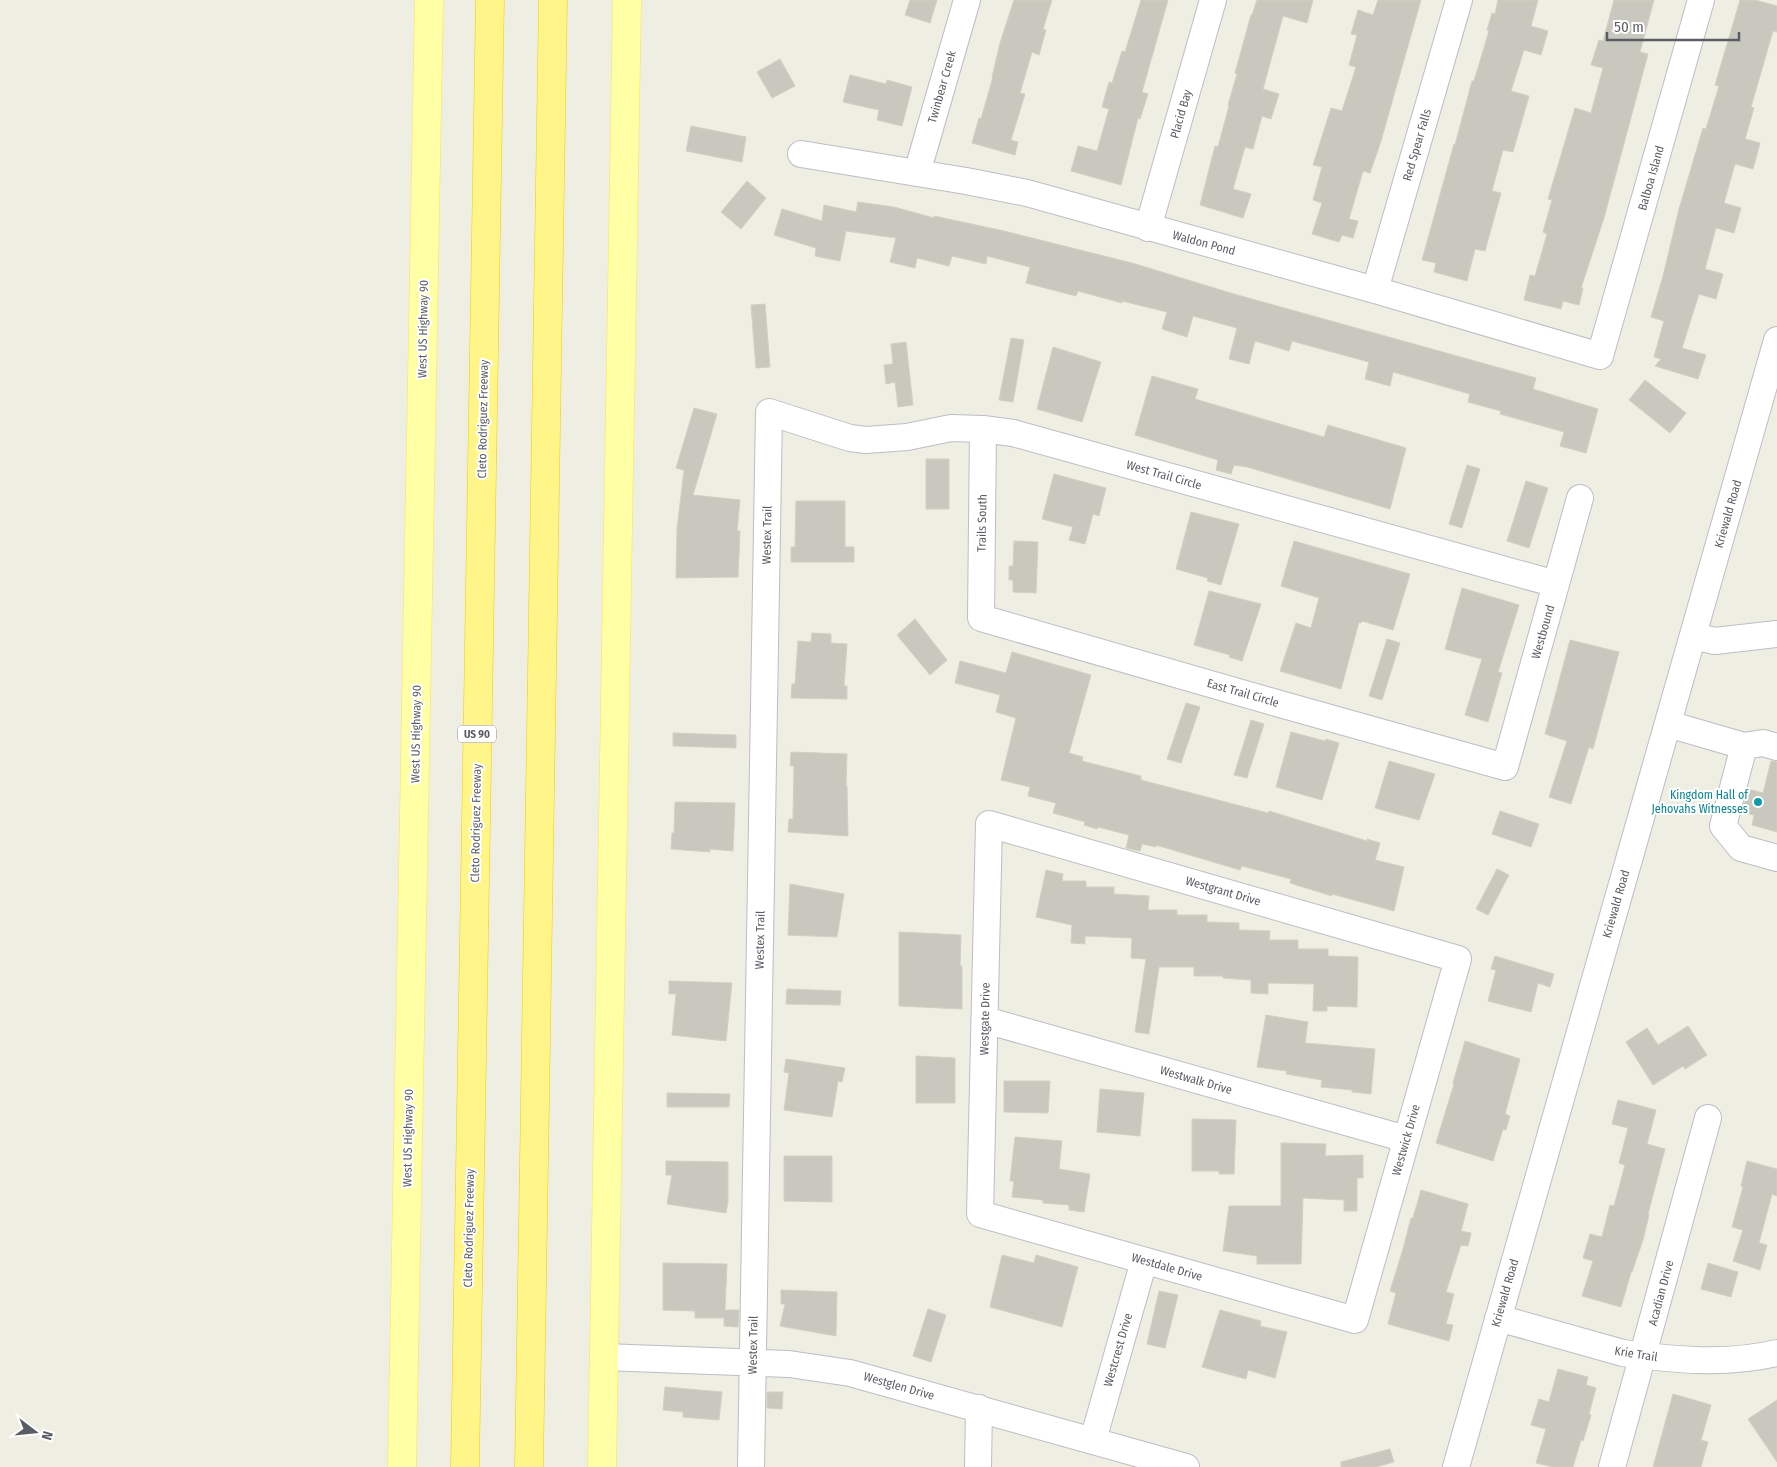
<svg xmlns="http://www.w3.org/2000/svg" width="1777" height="1467" viewBox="0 0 1777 1467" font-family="'Fira Sans Condensed',sans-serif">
<rect width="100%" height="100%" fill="#eeeee2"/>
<path fill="#c9c8bf" stroke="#d3d0c0" d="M910 0H937L930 23 905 15Z
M1014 0H1052L1043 29 1046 30 1039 55 1032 52 1020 93 1025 94 1011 140 1018 142 1015 155 972 143 979 118 981 119 993 77H992L1000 43Z
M1141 0H1168L1142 92 1148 94 1140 119 1138 118 1121 185 1071 171 1078 146 1097 151 1109 109 1102 107 1109 82 1112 83 1122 51 1125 52Z
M1257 0H1313L1307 23 1283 16 1263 89 1279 94 1271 119 1262 116 1253 149 1245 147 1233 189 1251 194 1243 218 1200 205 1215 146 1218 147 1229 106 1228 105 1237 74 1235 73 1251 15H1252Z
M1378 0H1421L1381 141 1370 173 1363 171 1349 219 1358 221 1353 238 1342 235 1339 242 1312 234 1322 203 1313 200 1322 167 1313 165 1331 108 1342 111 1356 67 1349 65 1357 35 1351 34 1358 10 1373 15Z
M1498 0H1538L1531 26 1548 31 1541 55 1524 50 1511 91 1529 96 1513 152 1503 150 1492 191 1501 193 1485 251 1475 249 1467 281 1434 272 1436 263 1422 260 1454 144 1455 145 1472 81H1474L1489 31 1487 30 1492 13 1495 14Z
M1614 0H1654L1640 52 1648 54 1604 218 1581 288H1583L1579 305 1563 301 1561 309 1524 300 1530 275 1535 276 1547 234 1543 232 1552 200 1548 199 1575 108 1591 113 1603 68 1591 65 1599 40 1603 41Z
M1740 0H1755L1777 6V32L1773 31 1751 107 1754 108 1745 139 1760 143 1753 169 1735 164 1724 203 1741 208 1734 233 1716 228 1705 269 1723 274 1716 299 1699 294 1682 348 1706 355 1698 379 1655 366 1661 359 1654 357 1664 321 1651 317 1663 276 1679 209 1703 128 1706 129 1719 86 1715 85Z
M780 59 795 86 772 98 757 72Z
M850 75 886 84 887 80 912 87 902 126 877 120 879 110 843 102Z
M691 126 746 137 742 162 686 151Z
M747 181 766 198 741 229 721 212Z
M858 202 894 207 934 218V216L1004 231 1132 263 1234 294 1536 378 1533 389 1598 409 1586 453 1560 446 1564 432 1500 414 1501 411 1468 402 1470 394 1393 372 1390 386 1365 379 1369 362 1292 341 1289 351 1255 341 1249 364 1229 359 1237 328 1193 316 1187 337 1162 329 1167 312 1122 301V303L1078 291 1076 296 1026 283 1030 267 987 256 986 264 952 256 949 266 917 258 915 268 890 262 896 238 846 231 840 261 815 256 816 248 774 235 782 209 822 221 824 205 856 212Z
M765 304 770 367 756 368 751 305Z
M1011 338 1024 340 1013 402 999 400Z
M906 342 913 405 898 407 895 382 886 384 884 365 893 364 891 344Z
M1053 347 1101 362 1082 422 1037 409Z
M1152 376 1198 389 1195 399 1324 437 1328 425 1406 448 1390 509 1247 467 1234 465 1231 474 1216 470 1218 460 1135 435Z
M1645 380 1686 413 1670 433 1629 400Z
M694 408 717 414 693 495 740 500 737 531H740L738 577 676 578 677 529 684 470 676 468Z
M926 459H949V509H926Z
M1467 465 1480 469 1462 528 1449 524Z
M1054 474 1106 488 1099 516 1093 514 1085 544 1069 540 1073 527 1042 519Z
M1526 481 1548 488 1529 548 1507 541Z
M796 501H845V547H854V562H791V547H795Z
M1191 512 1239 524 1221 585 1207 581 1208 578 1176 569Z
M1014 541 1038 542 1036 593 1013 592V580H1009V566H1013Z
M1294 541 1410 574 1393 630 1362 621 1361 623 1359 622 1341 689 1280 671 1296 623 1311 628 1319 598 1281 586Z
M1462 588 1519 605 1498 672 1502 673 1488 722 1465 715 1482 659 1445 649Z
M1209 591 1261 604 1242 661 1229 657 1230 655 1194 645Z
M915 619 947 660 930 675 897 635Z
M812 633 831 634V643L847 644 844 686H847V699L791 698 792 684H795L798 641 811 642Z
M1387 639 1400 643 1382 700 1369 696Z
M1570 640 1619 652 1593 749 1589 747 1571 804 1549 797 1567 741 1545 734Z
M1012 652 1091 675 1069 753 1083 757 1082 761 1141 776V780L1268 813 1269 811 1367 841V839L1380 843 1375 860 1404 867 1394 911 1332 894V896L1290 883 1291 879 1242 866 1240 870 1156 845V847L1142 844 1140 851 1126 848 1129 835 1098 827 1097 829 1084 825 1085 822 1053 813 1056 803 1028 796 1030 787 1001 780 1016 718 996 712 1000 695 955 683 960 661 1006 673Z
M1186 703 1200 707 1181 763 1167 759Z
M1251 720 1264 724 1247 778 1234 775Z
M1291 732 1325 741 1326 739 1339 743 1322 800 1276 787Z
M673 733 736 735V748L673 746Z
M791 752 847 754 846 786H847L848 836 788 832 789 819H793L794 766H790Z
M1389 761 1435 774 1419 820 1375 808Z
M1771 761 1777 762V832L1752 825 1754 815 1742 812 1748 789 1763 793Z
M675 802 735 803 733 851 710 849V852L671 849 672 833H674Z
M1500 811 1539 824 1531 847 1492 834Z
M1497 869 1509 875 1488 915 1476 909Z
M1046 870 1063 874 1062 881H1086V887H1114V894L1149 896 1148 910H1177V915H1207V922L1239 923V930L1270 931 1269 940H1298V949H1328V956L1358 957 1357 1007 1327 1006V1011H1313L1314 984 1268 983V994L1251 993V980L1223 978V976H1194V967H1159L1149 1034 1135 1032 1146 959 1131 958 1132 938 1085 936V944L1071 943 1072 925 1036 917Z
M790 884 844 894 837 937 788 935Z
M899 932 961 935 960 966H962V1009L899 1006Z
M1495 956 1554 974 1550 987 1538 983 1531 1012 1488 1001 1496 970 1491 969Z
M669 981 732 983 726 1041 672 1035 676 994H669Z
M787 989 841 991 840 1005 786 1004Z
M1266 1015 1308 1022 1305 1043 1375 1049 1371 1094 1352 1092V1090L1321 1087 1322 1080 1286 1074 1287 1071 1257 1067Z
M1688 1026 1707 1055 1685 1069 1683 1066 1653 1085 1626 1042 1647 1028 1658 1045Z
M1465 1041 1520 1059 1505 1114 1510 1116 1506 1130 1503 1129 1493 1161 1436 1143 1454 1084 1453 1083Z
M916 1056 955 1058V1103H916Z
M786 1059 845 1068 842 1082 838 1081 832 1117 784 1110 789 1073 784 1072Z
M1004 1081H1050L1048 1113 1004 1112Z
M1100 1089 1144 1093 1140 1136 1097 1132Z
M667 1093 730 1094 729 1107H667Z
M1618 1100 1656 1110 1647 1144 1665 1149 1648 1214 1649 1215 1643 1240 1632 1272H1631L1621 1307 1582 1296 1593 1261 1583 1258 1590 1234 1602 1237 1610 1205 1614 1206 1625 1165 1619 1163 1628 1128 1612 1124Z
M1192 1119 1236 1120 1234 1174H1219V1171H1192Z
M1015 1137 1062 1141 1059 1169 1090 1174 1084 1212 1069 1210V1205L1043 1203V1200L1012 1197 1014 1181H1010Z
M1281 1143 1326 1144 1325 1156 1363 1155V1178H1357V1211H1344V1200L1303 1198 1301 1264H1257V1256L1223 1251 1229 1206H1281Z
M784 1156H832V1202L784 1201Z
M666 1161 728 1162V1202L726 1213 667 1204 672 1175H666Z
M1747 1161 1777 1169V1196L1772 1194 1759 1243 1767 1245 1760 1270 1733 1261 1743 1230 1732 1227 1743 1187 1741 1186Z
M1421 1190 1468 1204 1461 1231 1471 1233 1468 1246 1461 1245 1446 1292 1454 1294 1446 1324 1453 1325 1449 1341 1388 1324 1396 1293 1390 1291 1403 1249 1411 1218H1413Z
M1002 1255 1034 1263 1036 1255 1078 1267 1062 1327 990 1307Z
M663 1263 727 1264 725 1310H739L738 1327 724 1326V1318H695V1311L663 1310Z
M1708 1263 1738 1272 1731 1297 1701 1289Z
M781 1290 837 1292 836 1336 780 1326 785 1304H781Z
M1159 1291 1178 1295 1165 1348 1147 1344Z
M928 1309 946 1315 931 1362 913 1356Z
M1220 1310 1261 1321 1260 1326 1287 1332 1275 1378 1248 1370 1246 1379 1202 1367Z
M1558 1369 1588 1377 1586 1385 1596 1388 1589 1414 1591 1415 1583 1441 1581 1440 1573 1467H1553L1536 1463 1546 1429 1531 1425 1539 1399 1549 1402Z
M665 1387 722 1392 719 1420 683 1417V1412L663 1410Z
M767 1392H783L782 1409 767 1408Z
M1673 1394 1711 1405 1701 1440 1708 1442 1701 1467H1653Z
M1777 1400V1462L1748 1419Z
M1390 1449 1394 1462 1376 1467H1341V1462Z"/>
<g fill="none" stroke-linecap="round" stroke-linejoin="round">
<defs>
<path id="minor" d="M801 154 966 181 1027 193 1375 290 1600 356 1701 0
M917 173 967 0
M1148 228 1213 0
M1375 290 1459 0
M983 429 981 618 1280 704 1505 767 1580 498
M1693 636 1715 641 1777 634
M1668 724 1744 746 1763 743 1777 747
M1744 746 1723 826 1741 848 1777 858
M989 824 1458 959 1355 1320 980 1214Z
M985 1020 1406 1139
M1498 1318 1623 1353C1674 1360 1727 1365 1777 1353
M604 1357 789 1364 850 1373 1186 1467
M1093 1440 1144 1261
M751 1467 769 412 850 438 866 440 907 437 951 428 983 429 1013 433 1556 584
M978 1467 979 1408
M1456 1467 1777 340
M1612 1467 1708 1118"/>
<path id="major" d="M402 1467 429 0
M602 1467 627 0"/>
<path id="highway" d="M465 1467 490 0
M529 1467 553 0"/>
</defs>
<use href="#minor" stroke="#bcbec4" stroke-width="28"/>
<use href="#major" stroke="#f9e651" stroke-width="29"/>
<use href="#highway" stroke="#f0cd00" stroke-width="29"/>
<use href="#minor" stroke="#fff" stroke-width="26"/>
<use href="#major" stroke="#ffffa6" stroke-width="28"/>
<use href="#highway" stroke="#fff588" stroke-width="28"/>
</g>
<circle fill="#0f9aa8" stroke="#fff" stroke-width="2" cx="1758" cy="802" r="5"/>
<g text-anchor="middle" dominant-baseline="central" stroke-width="4" stroke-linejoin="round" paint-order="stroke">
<rect fill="#fff" stroke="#8c8e92" stroke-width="1" x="458" y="725.5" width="38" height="17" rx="4"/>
<g font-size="11" font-weight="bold" fill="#5a5d64">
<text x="477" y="734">US 90</text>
</g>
<g font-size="12" fill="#5a5d64" stroke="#fff">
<text transform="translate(942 87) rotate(-74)">Twinbear Creek</text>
<text transform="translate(1181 114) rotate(-74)">Placid Bay</text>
<text transform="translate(1417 145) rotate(-74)">Red Spear Falls</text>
<text transform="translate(1651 178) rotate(-74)">Balboa Island</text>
<text transform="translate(1204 243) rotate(15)">Waldon Pond</text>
<text transform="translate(423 329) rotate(-89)">West US Highway 90</text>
<text transform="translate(483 419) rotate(-89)">Cleto Rodriguez Freeway</text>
<text transform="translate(1164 475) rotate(16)">West Trail Circle</text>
<text transform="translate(1728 514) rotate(-74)">Kriewald Road</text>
<text transform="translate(982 523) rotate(-89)">Trails South</text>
<text transform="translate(767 535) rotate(-89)">Westex Trail</text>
<text transform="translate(1543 632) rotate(-74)">Westbound</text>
<text transform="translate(1243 693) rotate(16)">East Trail Circle</text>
<text transform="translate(416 734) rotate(-89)">West US Highway 90</text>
<text transform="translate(476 823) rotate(-89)">Cleto Rodriguez Freeway</text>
<text transform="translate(1223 891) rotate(16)">Westgrant Drive</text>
<text transform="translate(1616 904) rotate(-74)">Kriewald Road</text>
<text transform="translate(760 940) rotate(-89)">Westex Trail</text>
<text transform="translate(985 1019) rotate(-89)">Westgate Drive</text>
<text transform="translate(1196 1080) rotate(16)">Westwalk Drive</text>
<text transform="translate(408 1138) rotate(-89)">West US Highway 90</text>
<text transform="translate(1406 1140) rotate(-74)">Westwick Drive</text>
<text transform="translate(469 1228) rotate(-89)">Cleto Rodriguez Freeway</text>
<text transform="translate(1167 1267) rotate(16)">Westdale Drive</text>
<text transform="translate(1505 1293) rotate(-74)">Kriewald Road</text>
<text transform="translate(1661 1293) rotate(-75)">Acadian Drive</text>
<text transform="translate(753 1345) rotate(-89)">Westex Trail</text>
<text transform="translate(1118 1350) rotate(-74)">Westcrest Drive</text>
<text transform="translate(1636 1354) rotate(9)">Krie Trail</text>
<text transform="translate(899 1386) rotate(16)">Westglen Drive</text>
</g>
<g font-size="12" fill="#0d838f" stroke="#fff" text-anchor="end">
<text x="1748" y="795">Kingdom Hall of<tspan x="1748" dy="14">Jehovahs Witnesses</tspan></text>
</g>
</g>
<g transform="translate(35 1432) rotate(106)" stroke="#ffffff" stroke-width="4" paint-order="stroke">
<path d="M0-4L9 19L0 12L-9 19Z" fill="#5a5d64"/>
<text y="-8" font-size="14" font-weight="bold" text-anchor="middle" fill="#5a5d64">N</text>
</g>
<path d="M1607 32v8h132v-8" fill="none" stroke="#5a5d64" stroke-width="2.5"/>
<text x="1614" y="32" font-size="15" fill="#5a5d64" stroke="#ffffff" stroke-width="4" paint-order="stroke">50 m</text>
</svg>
